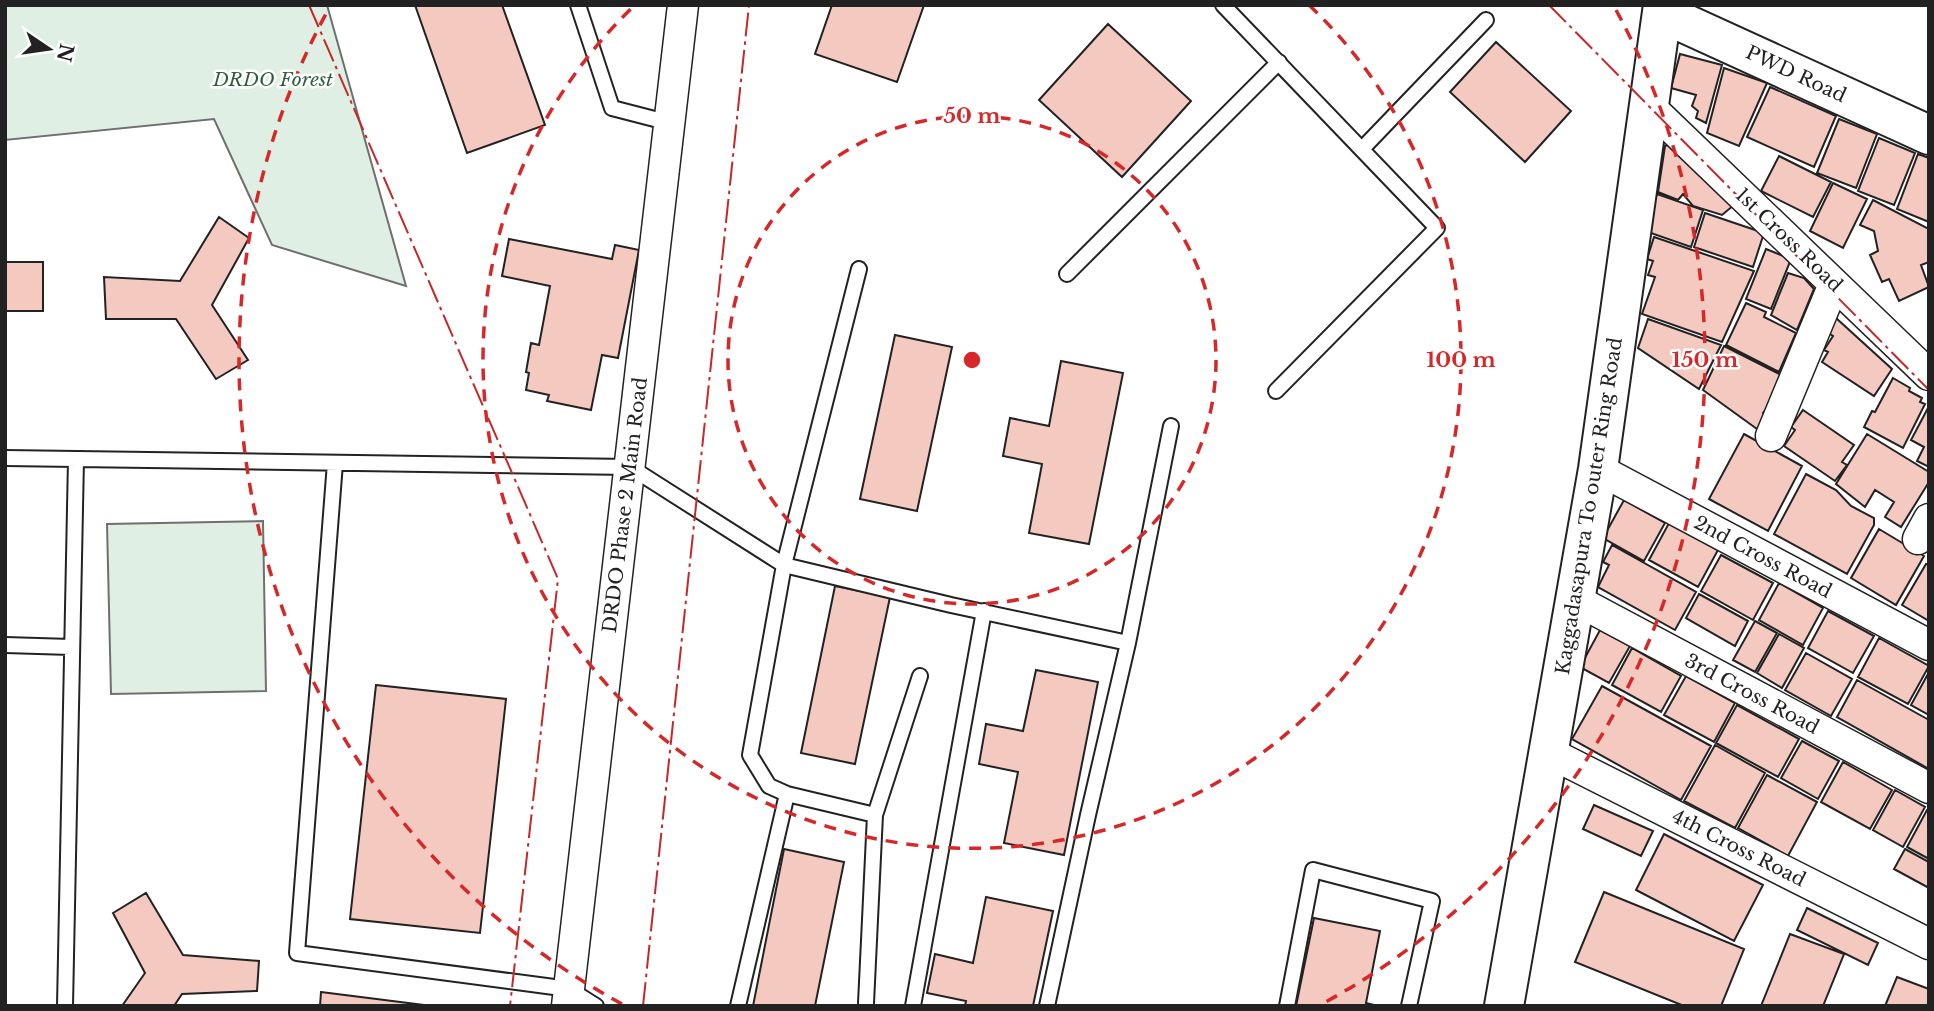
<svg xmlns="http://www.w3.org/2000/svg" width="1934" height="1011" viewBox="0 0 1934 1011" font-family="'Libre Baskerville',serif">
<rect width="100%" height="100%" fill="#fff"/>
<path fill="#e0efe3" stroke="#6f6f6f" stroke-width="2" d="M5 5H327L406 286 272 245 214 119 5 140Z
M263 521 266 691 111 694 107 524Z"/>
<path fill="#f3c9c0" stroke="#222" stroke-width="2" d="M415 5H502L545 125 467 153Z
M832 5H924L897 82 815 54Z
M1108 24 1191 101 1122 177 1039 100Z
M1496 42 1571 111 1525 162 1450 92Z
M1680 54 1722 65 1706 123 1696 118 1698 111 1692 106 1696 95 1671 88Z
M1724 68 1767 83 1739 146 1707 133Z
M1770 87 1836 116 1814 167 1747 137Z
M1839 119 1877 134 1856 188 1817 173Z
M1879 138 1915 153 1894 205 1858 191Z
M1669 144 1734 205 1722 215 1693 206 1683 194 1678 200 1658 192 1665 146Z
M1918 154 1929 158V222L1897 209Z
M1779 156 1831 182 1813 217 1761 191Z
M1833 183 1867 199 1843 248 1810 231Z
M1657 194 1703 210 1691 247 1645 231Z
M1873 200 1929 229V262L1921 265 1929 287 1899 301 1889 279 1882 282 1870 255 1878 251 1874 231 1860 225Z
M1705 213 1764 233 1753 267 1694 247Z
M219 217 249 238 212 305 248 360 216 379 176 319H106L104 277 180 281Z
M1654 237 1754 271 1722 342 1642 314 1655 277 1648 275 1653 261 1647 259Z
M509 239 612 259 615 245 639 250 618 358 602 355 591 410 547 401 549 395 526 390 529 373 526 372 531 343 539 345 550 286 502 276Z
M1766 249 1791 259 1771 309 1746 299Z
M5 262H43V311H5Z
M1788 273 1804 278 1814 289 1797 330 1771 315Z
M1746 303 1766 312 1764 317 1796 333 1779 372 1726 345Z
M1836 318 1892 369 1874 396 1822 362 1828 352 1824 350 1833 336 1827 332Z
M1648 319 1721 345 1699 389 1638 348Z
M895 335 952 347 917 511 860 499Z
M1724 346 1781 375 1772 396 1774 399 1763 413 1767 418 1757 429 1703 390Z
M1061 361 1123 373 1089 544 1029 533 1042 464 1003 456 1010 418 1049 426Z
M1893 378 1910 388 1909 391 1922 398 1920 402 1925 404 1903 448 1864 427 1872 411 1875 412Z
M1928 408 1929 409V467L1917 461 1924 447 1911 440Z
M1803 410 1854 445 1842 462 1847 465 1835 481 1784 446 1795 430 1791 427Z
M1744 434 1802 466 1768 531 1709 499Z
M1867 434 1929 472V482L1901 527 1885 517 1894 502 1875 490 1865 507 1836 484Z
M1806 474 1836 490 1851 506 1874 518V525L1847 574 1774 534Z
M1624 500 1665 523 1644 561 1603 538Z
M1669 523 1718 550 1698 587 1649 560Z
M1879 529 1924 556 1896 605 1851 578Z
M1612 545 1696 592 1675 630 1598 587 1609 565 1603 562Z
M1721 555 1773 583 1753 620 1701 591Z
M1926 564 1929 565V621L1902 605Z
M1779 583 1823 608 1803 645 1759 620Z
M835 586 890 597 855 764 801 753Z
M1699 594 1748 621 1735 646 1686 618Z
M1828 611 1874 636 1853 673 1808 648Z
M1755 621 1777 633 1755 672 1733 660Z
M1600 630 1630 646 1609 683 1580 667Z
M1779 634 1804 648 1782 688 1757 673Z
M1879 638 1929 666 1908 704 1858 677Z
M1632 648 1681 676 1661 712 1612 685Z
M1806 653 1852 679 1831 716 1785 690Z
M1036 670 1098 682 1064 855 1004 843 1018 772 979 764 986 724 1023 731Z
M1929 672V715L1911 705Z
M1686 676 1735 703 1714 742 1664 715Z
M1857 680 1929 720V769L1837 717Z
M376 685 506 699 480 933 350 919Z
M1602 686 1711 746 1681 800 1572 739Z
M1737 705 1799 739 1778 777 1716 743Z
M1802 741 1839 761 1818 799 1781 778Z
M1715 745 1765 773 1735 828 1684 801Z
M1843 762 1892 790 1870 829 1821 802Z
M1767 775 1817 802 1788 856 1738 828Z
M1895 790 1925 807 1903 847 1873 830Z
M1594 805 1653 831 1641 856 1583 829Z
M1927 810H1929V859L1907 847Z
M1664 834 1763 885 1734 941 1636 890Z
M784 849 844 862 815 1006H753Z
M1905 849 1929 862V888L1894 869Z
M1604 892 1744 949 1721 1006H1684L1575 962Z
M146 893 183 955 259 961 257 991 182 994 174 1006H122L145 973 113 913Z
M986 897 1053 911 1033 1006H965L966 1001 927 993 935 954 973 963Z
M1807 908 1878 943 1868 965 1797 930Z
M1314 918 1380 931 1366 1003 1378 1006H1296Z
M1790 934 1844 954 1823 1006H1761Z
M1897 977 1929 989V1006H1885Z
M321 992 432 1006H320Z"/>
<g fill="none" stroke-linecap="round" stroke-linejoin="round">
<defs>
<path id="lane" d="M578 5 612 108 670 123
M1223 5 1437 228 1276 391
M1362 149 1486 20
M859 269 784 565 750 755 769 786 787 794 875 815
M1067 274 1279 62
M5 458 630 467 784 565 951 605 1128 643
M335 463 297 953 569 989 596 1006
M5 645 71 647
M866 1003 875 815 920 676
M65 1006 76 459
M738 1006 787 794
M913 1006 984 611
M1047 1006 1088 815 1128 643 1171 426
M1287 1006 1313 870 1432 901 1409 1006"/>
<path id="street" d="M1648 105 1929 375
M1771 436 1834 284
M1598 469 1929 645
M1918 539 1929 519
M1576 600 1929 788
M1548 752 1929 944
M567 1006 683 5"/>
<path id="secondary" d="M1662 13 1929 135
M1504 1006 1598 469 1663 5"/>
</defs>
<use href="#lane" stroke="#222" stroke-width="18"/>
<use href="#street" stroke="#222" stroke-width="33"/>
<use href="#secondary" stroke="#222" stroke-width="42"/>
<use href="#lane" stroke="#fff" stroke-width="14"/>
<use href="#street" stroke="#fff" stroke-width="30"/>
<use href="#secondary" stroke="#fff" stroke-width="38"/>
<path stroke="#c62828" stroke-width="2" stroke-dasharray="24 5 3.5 5" stroke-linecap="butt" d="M309 5 558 579 510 1006
M1549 5 1929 390
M643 1006 749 5"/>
</g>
<g fill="none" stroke="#d62828" stroke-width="3.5" stroke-dasharray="12 9">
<circle cx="972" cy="360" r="244"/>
<path d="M1309 5A489 489 0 1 1 635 5"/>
<path d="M622 1004A733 733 0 0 1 328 10M1616 10A733 733 0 0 1 1322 1004"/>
</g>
<g text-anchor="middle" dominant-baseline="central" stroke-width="5" stroke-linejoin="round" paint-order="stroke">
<g font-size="19" fill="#222" stroke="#fff">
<text transform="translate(1796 74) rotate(25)">PWD Road</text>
<text transform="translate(1789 240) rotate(44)">1st Cross Road</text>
<text transform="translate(625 505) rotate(-83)">DRDO Phase 2 Main Road</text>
<text transform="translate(1589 506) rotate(-81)">Kaggadasapura To outer Ring Road</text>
<text transform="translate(1763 557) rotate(28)">2nd Cross Road</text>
<text transform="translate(1752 694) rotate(28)">3rd Cross Road</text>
<text transform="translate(1739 848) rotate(27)">4th Cross Road</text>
</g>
<g font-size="19" font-style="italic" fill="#2f5e38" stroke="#fff">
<text x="273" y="79">DRDO Forest</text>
</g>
</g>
<circle cx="972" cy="360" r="10" fill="#d62828" stroke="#fff" stroke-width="3.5"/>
<g font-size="21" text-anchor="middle" font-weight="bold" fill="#d62828" stroke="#fff" stroke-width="5" stroke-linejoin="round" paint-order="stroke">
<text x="972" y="123">50 m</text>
<text x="1461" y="367">100 m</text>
<text x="1705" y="367">150 m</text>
</g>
<rect width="1934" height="1011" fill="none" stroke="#222222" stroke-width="14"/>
<g transform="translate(49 49) rotate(103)" stroke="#ffffff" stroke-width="5" paint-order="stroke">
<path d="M0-5L12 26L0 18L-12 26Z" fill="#222222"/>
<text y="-10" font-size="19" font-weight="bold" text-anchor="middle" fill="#222222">N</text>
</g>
</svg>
